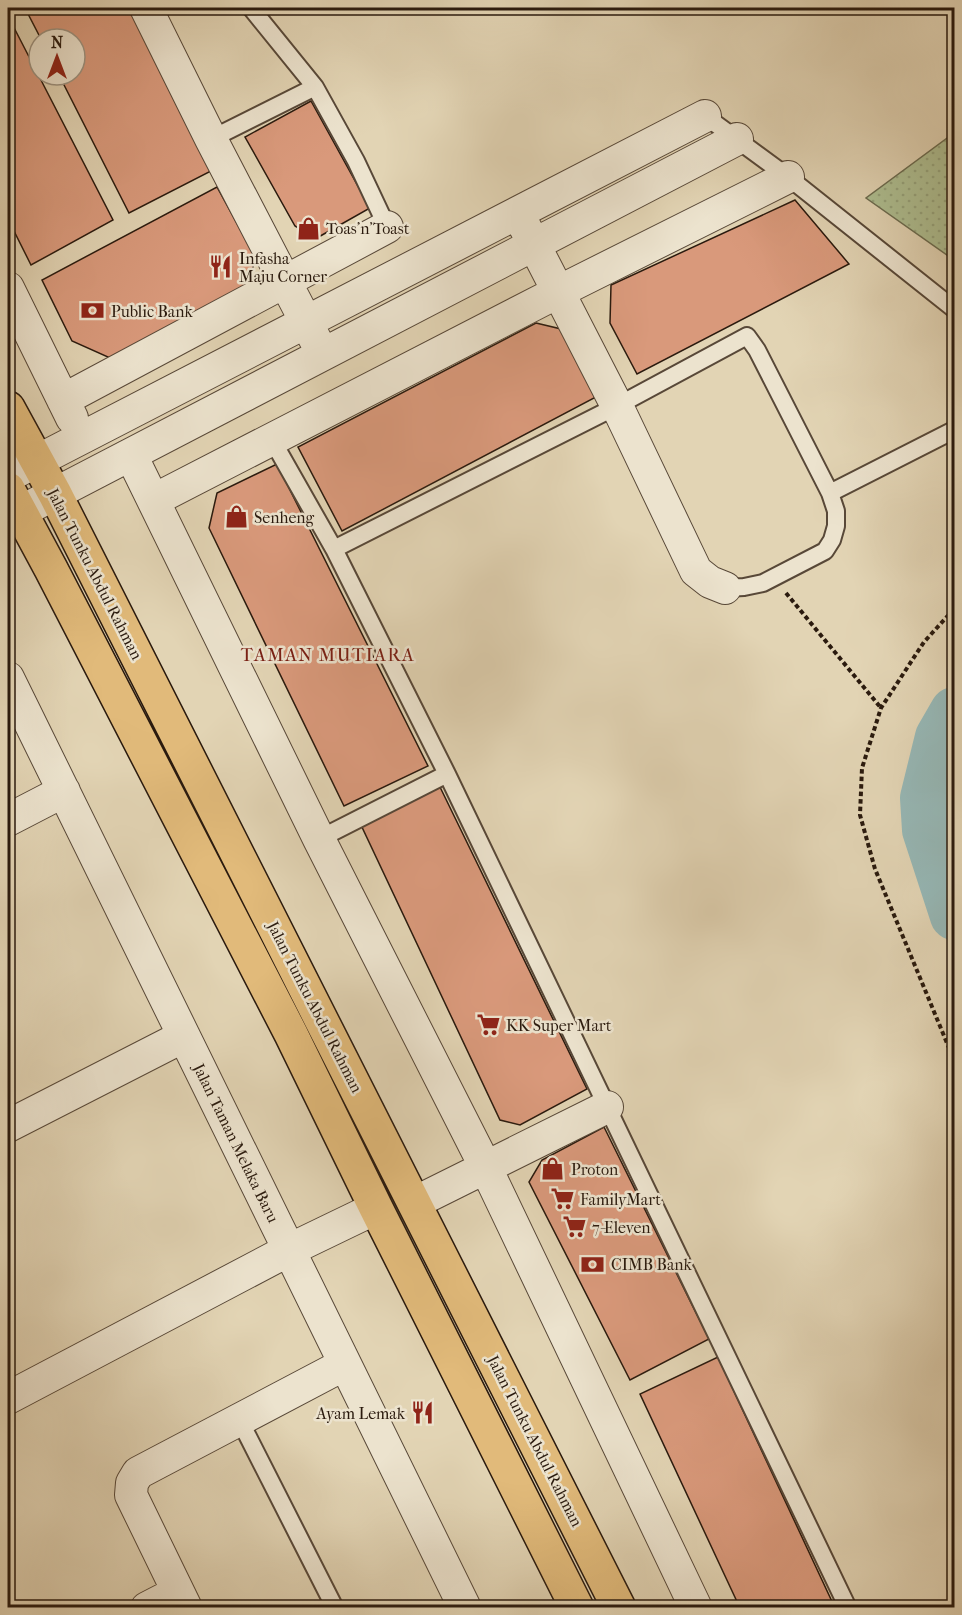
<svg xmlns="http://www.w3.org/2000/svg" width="962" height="1615" viewBox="0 0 962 1615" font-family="'IM FELL French Canon',serif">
<defs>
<pattern id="grass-dots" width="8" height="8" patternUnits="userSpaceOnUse" patternTransform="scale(1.5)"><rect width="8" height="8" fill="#aebe91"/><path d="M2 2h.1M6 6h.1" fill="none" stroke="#96a37c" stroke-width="1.8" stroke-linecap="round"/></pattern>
</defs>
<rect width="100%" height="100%" fill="#e2d4b4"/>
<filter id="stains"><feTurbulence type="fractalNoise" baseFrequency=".00333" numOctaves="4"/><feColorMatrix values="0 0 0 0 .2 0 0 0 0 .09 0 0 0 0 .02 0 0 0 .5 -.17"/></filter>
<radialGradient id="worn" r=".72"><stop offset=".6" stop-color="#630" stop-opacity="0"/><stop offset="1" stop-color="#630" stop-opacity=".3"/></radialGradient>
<path fill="url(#grass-dots)" stroke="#6c6c50" stroke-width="1.5" d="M954 133V260L866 198Z"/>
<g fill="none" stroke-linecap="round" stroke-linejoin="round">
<path stroke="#96b7b5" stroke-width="48" d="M954 711 939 737 924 798 926 830 954 916"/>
</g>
<path fill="#d9997b" stroke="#2a1a0e" stroke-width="1.5" d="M25 8H129L213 170 129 213 59 75H75V39H41Z
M8 16 113 220 31 265 8 219Z
M311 101 370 208 315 239 295 226 245 137Z
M217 187 255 256 250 284 110 358 72 341 42 280Z
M795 200 849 264 637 374 610 323 611 285Z
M536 323 561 329 596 397 342 531 298 447Z
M277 464 428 766 344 806 209 528 217 493Z
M439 785 587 1089 520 1125 500 1120 361 825Z
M604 1127 709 1339 630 1380 529 1182 542 1160Z
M718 1357 835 1608H740L640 1394Z"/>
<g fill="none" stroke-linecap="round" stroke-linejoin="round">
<defs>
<path id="service" d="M251 8 315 87 356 161 387 227
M705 116 788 177 954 309
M211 139 315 87
M271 438 334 549 447 774 848 1608
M830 493 954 430
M334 549 617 406 747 336 757 350 830 493 836 511V526L832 540 825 551 763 583 744 587 725 588
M319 839 447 774
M239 1419 335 1608"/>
<path id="minor" d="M146 8 211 139 316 341
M525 227 617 406 696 571 710 582 725 588
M8 288 72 418
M63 400 387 227
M131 455 319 839 486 1168 696 1608
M8 476 705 116
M154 500 558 292 788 177
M8 512H20L737 139
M8 678 465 1608
M8 820 64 791
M8 1126 184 1036
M414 1203 607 1107
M8 1398 289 1250 376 1208
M147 1608 178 1592
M186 1608 131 1495 132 1483 138 1473 345 1364"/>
<path id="primary" d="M8 408 55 494 619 1608
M8 489 51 569 291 1034 376 1208 577 1608"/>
</defs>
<use href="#service" stroke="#584838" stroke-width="20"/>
<use href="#minor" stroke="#584838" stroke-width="34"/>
<use href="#primary" stroke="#2a1a0e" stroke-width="36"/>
<path stroke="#2a1a0e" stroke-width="4" stroke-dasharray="4.5 3" stroke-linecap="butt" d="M786 593 881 708
M954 609 924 642 881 708 862 768 860 815 875 869 954 1060"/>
<use href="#service" stroke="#ece3ce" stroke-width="16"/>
<use href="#minor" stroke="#ece3ce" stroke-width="32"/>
<use href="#primary" stroke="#e1ba7a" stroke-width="33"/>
</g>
<defs>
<symbol id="shop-bare" viewBox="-9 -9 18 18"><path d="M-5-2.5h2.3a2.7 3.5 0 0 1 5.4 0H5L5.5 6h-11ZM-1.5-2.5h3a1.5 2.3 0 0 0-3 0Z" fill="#8f2418" stroke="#ece3ce" stroke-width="2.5" paint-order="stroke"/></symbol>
<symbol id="restaurant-bare" viewBox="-9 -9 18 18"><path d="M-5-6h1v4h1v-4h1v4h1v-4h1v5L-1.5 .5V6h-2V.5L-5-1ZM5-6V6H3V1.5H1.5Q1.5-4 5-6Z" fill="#8f2418" stroke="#ece3ce" stroke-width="2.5" paint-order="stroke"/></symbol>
<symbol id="bank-bare" viewBox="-9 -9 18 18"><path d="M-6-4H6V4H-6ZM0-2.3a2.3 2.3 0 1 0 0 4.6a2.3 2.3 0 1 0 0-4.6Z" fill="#8f2418" stroke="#ece3ce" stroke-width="2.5" paint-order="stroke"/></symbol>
<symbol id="supermarket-bare" viewBox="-9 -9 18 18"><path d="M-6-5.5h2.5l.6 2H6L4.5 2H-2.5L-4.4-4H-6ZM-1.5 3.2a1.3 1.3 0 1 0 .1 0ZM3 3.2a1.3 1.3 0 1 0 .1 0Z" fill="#8f2418" stroke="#ece3ce" stroke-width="2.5" paint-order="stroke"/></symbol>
</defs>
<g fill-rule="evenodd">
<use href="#shop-bare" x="292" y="212" width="33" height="33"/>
<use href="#restaurant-bare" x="204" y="250" width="33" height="33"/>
<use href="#bank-bare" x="76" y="294" width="33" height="33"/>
<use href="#shop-bare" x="220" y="500" width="33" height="33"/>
<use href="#supermarket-bare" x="472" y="1008" width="33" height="33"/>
<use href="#shop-bare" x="536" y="1152" width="33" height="33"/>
<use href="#supermarket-bare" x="546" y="1182" width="33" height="33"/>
<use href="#supermarket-bare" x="558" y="1210" width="33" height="33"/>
<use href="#bank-bare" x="576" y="1248" width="33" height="33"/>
<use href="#restaurant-bare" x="406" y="1396" width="33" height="33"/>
</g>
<g text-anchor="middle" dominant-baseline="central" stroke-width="5" stroke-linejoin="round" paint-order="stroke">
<g font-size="16" fill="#2a1a0e" stroke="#ece3ce" text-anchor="start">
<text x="326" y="228">Toas'n'Toast</text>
<text x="239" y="258">Infasha<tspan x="239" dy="18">Maju Corner</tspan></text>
<text x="111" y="311">Public Bank</text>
<text x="254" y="517">Senheng</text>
<text x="506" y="1025">KK Super Mart</text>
<text x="571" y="1169">Proton</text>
<text x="580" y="1199">FamilyMart</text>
<text x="592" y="1227">7-Eleven</text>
<text x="611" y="1264">CIMB Bank</text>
<text x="405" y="1413" text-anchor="end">Ayam Lemak</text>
</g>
<g font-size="16" fill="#2a1a0e" stroke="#ece3ce">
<text transform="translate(95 574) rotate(63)">Jalan Tunku Abdul Rahman</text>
<text transform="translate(315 1007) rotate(63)">Jalan Tunku Abdul Rahman</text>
<text transform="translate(236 1143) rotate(64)">Jalan Taman Melaka Baru</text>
<text transform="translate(535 1441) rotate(63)">Jalan Tunku Abdul Rahman</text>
</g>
<g font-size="18" letter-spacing="1.5" fill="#7a1f14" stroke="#ece3ce">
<text x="328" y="655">TAMAN MUTIARA</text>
</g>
</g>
<rect width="962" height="1615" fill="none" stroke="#e2d4b4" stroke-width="30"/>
<rect x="9" y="9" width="944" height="1597" fill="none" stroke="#2a1a0e" stroke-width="3"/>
<rect x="15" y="15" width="932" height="1585" fill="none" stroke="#2a1a0e" stroke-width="1.5"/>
<g transform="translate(57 57)"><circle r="28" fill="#ece3ce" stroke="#9e9381" stroke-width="1.5"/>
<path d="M0-4.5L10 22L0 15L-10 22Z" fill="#8f2418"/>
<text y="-9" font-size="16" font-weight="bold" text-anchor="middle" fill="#2a1a0e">N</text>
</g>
<rect width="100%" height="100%" filter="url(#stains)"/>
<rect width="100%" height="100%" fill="url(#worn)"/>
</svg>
